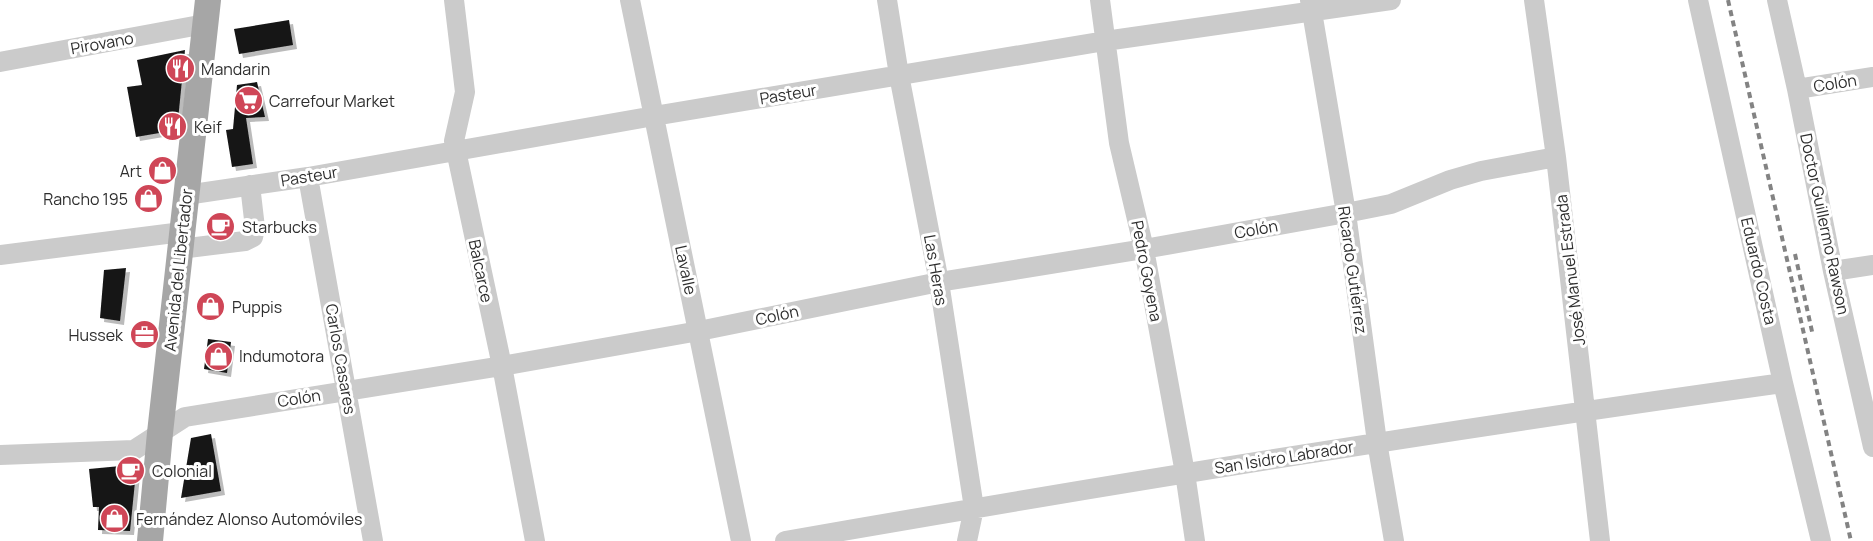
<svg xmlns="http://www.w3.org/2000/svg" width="1873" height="541" viewBox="0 0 1873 541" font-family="Manrope,sans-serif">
<defs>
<filter id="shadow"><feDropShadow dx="4" dy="4" stdDeviation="0" flood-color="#0004"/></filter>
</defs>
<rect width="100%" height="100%" fill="#fff"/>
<path fill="#151515" filter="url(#shadow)" d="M289 20 293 45 239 54 234 29Z
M185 50 177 130 136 137 127 87 142 85 137 60Z
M257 82 265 117 246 118 253 164 232 167 226 130 233 129 237 85Z
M173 165 170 176 155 177V166Z
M126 268 120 321 100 318 104 270Z
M208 339 231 342 227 373 204 369Z
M211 434 221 491 181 498 191 438Z
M131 465 136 472 130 531 98 530 99 507H93L89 469Z"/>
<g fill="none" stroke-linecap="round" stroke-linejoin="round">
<path stroke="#cbcbcb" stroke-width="20" d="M454 0 465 92 454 141 502 366 535 541
M630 0 741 541
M887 0 899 75 939 282 974 508 967 541
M1100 0 1119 143 1144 249 1185 473 1195 541
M1310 0 1346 213 1377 442 1394 541
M1534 0 1556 157 1600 541
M1698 0 1783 383 1821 541
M1777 0 1797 89 1833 271 1873 447
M0 62 205 24
M1797 89 1873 77
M308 177 373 541
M186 195 308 177 654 116 1105 41 1391 0
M180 249 245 241 253 237 255 228 250 185
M0 255 182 232
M1833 271 1873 265
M0 455 134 450 185 417 502 366 699 331 939 282 1144 249 1346 213 1391 204 1450 180 1481 171 1556 157
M785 541C1117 483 1450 429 1783 383"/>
<path stroke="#a6a6a6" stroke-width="26" d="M150 541 160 433 208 0"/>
<path stroke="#838383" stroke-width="4" stroke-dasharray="6 4.5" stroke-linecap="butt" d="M1728 0 1851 541
M1795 254 1813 336"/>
</g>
<defs>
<symbol id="restaurant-disc" viewBox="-11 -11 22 22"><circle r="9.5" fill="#cf4657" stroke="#fff"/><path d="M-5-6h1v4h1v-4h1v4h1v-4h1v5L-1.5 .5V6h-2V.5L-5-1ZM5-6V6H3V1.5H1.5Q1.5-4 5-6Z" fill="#fff"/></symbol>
<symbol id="supermarket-disc" viewBox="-11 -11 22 22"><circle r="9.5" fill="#cf4657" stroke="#fff"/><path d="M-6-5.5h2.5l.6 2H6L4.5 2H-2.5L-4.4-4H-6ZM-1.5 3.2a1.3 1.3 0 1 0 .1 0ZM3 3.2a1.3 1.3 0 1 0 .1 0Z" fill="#fff"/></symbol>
<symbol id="shop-disc" viewBox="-11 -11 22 22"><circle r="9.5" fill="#cf4657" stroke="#fff"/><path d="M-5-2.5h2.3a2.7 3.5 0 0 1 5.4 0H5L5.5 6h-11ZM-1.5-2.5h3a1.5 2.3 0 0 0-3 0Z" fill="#fff"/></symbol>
<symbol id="cafe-disc" viewBox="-11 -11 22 22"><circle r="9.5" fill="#cf4657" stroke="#fff"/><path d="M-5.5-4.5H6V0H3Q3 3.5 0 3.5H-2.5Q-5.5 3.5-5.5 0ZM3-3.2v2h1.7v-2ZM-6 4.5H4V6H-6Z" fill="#fff"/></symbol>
<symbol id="office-disc" viewBox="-11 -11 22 22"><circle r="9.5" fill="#cf4657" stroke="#fff"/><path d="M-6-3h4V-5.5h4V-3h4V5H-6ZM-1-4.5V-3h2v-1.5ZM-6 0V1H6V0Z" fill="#fff"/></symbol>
</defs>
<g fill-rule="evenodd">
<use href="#restaurant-disc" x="164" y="52" width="33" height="33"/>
<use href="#supermarket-disc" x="232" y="84" width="33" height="33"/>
<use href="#restaurant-disc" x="156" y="110" width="33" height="33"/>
<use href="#shop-disc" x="146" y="154" width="33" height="33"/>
<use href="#shop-disc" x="132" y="182" width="33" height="33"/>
<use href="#cafe-disc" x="204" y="210" width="33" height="33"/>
<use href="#shop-disc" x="194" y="290" width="33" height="33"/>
<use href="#office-disc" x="128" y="318" width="33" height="33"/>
<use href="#shop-disc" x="202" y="340" width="33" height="33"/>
<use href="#cafe-disc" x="114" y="454" width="33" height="33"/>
<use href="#shop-disc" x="98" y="502" width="33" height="33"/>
</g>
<g text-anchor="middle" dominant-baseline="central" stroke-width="6" stroke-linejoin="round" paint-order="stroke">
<g font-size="16" fill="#2e2e2e" stroke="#fff">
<text transform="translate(102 43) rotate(-10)">Pirovano</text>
<text transform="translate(1835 83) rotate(-9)">Colón</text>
<text transform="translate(788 94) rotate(-9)">Pasteur</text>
<text transform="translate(309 176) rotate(-9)">Pasteur</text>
<text transform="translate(1825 224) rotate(78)">Doctor Guillermo Rawson</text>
<text transform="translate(1256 229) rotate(-10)">Colón</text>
<text transform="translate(178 270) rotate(-84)">Avenida del Libertador</text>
<text transform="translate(686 270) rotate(78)">Lavalle</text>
<text transform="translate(936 270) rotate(80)">Las Heras</text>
<text transform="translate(1353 270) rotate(82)">Ricardo Gutiérrez</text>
<text transform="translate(1570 270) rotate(-97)">José Manuel Estrada</text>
<text transform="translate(481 271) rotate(78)">Balcarce</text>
<text transform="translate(1147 271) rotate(79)">Pedro Goyena</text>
<text transform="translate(1759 271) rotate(77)">Eduardo Costa</text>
<text transform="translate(777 315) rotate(-12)">Colón</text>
<text transform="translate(341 359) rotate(80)">Carlos Casares</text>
<text transform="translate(299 398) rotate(-9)">Colón</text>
<text transform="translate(1284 457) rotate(-9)">San Isidro Labrador</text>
</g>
<g font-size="16" fill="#2e2e2e" stroke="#fff" text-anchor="start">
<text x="201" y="69">Mandarin</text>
<text x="269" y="101">Carrefour Market</text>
<text x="194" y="127">Keif</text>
<text x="142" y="171" text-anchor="end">Art</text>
<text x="128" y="199" text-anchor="end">Rancho 195</text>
<text x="242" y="227">Starbucks</text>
<text x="232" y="307">Puppis</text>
<text x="123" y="335" text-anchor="end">Hussek</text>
<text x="239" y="356">Indumotora</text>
<text x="152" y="471">Colonial</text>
<text x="136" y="519">Fernández Alonso Automóviles</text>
</g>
</g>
</svg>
